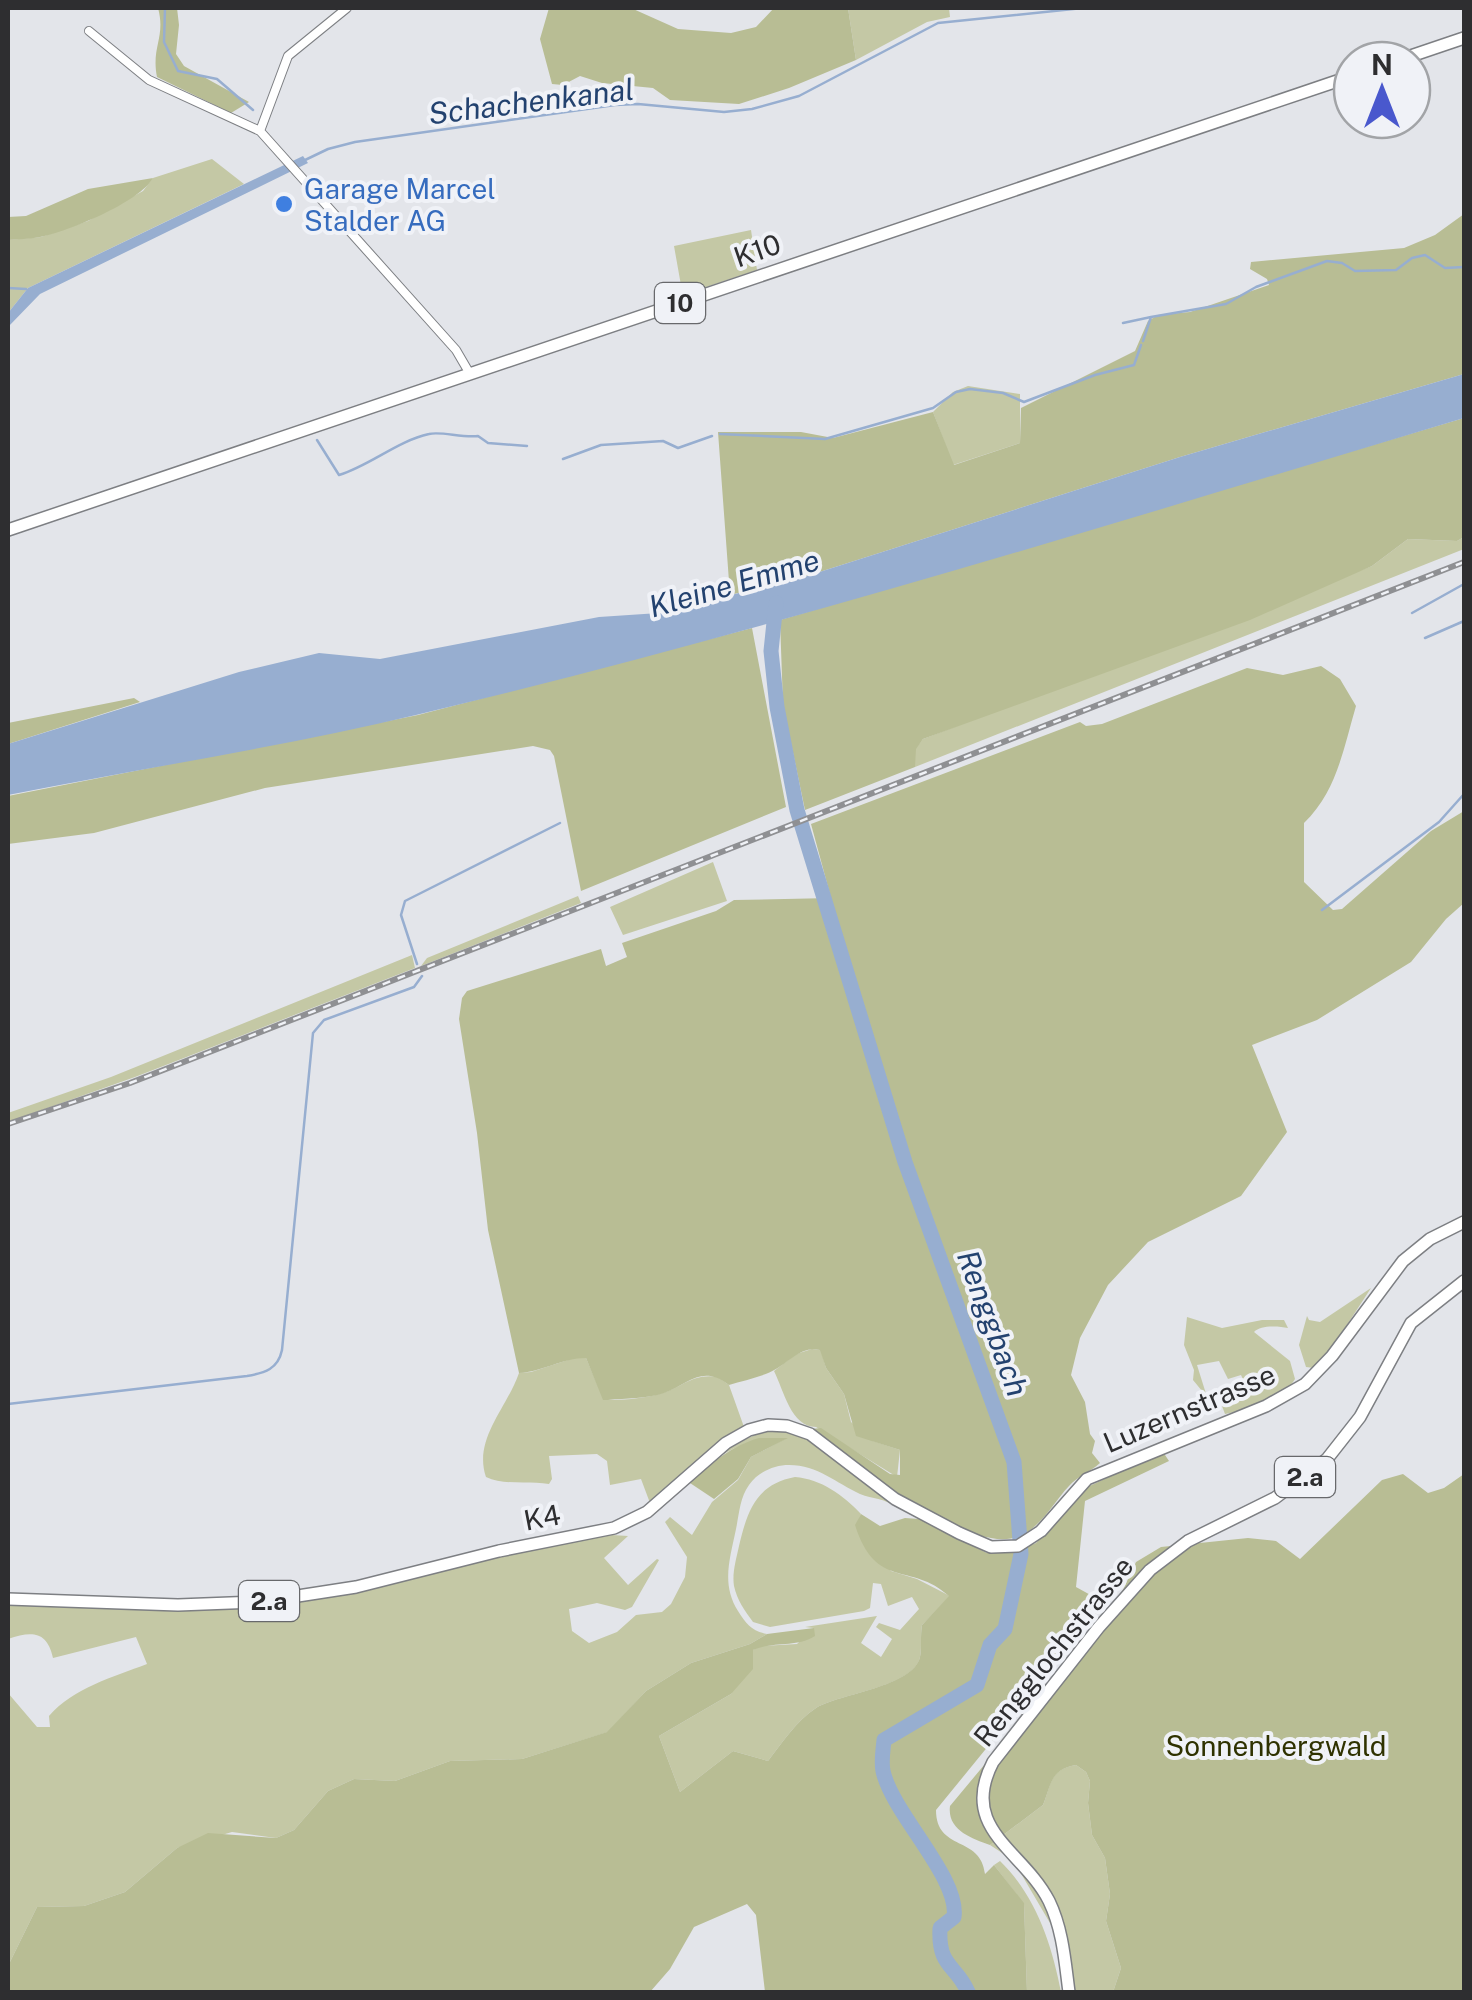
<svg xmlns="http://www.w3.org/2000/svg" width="1472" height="2000" viewBox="0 0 1472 2000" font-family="'Public Sans',sans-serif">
<rect width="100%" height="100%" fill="#e3e5ea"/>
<path fill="#c4c8a5" d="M848 8H949L950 17 927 22 856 60Z
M212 159 244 184 28 288 8 313V240L41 237 88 221 143 191 153 178Z
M751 230 757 270 688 293 682 291 674 246Z
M968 386 1020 394V443L953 465 933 412 953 392Z
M1464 537V549L915 767V749L923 739 1372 566 1408 539 1457 541Z
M713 862 727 901 623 935 610 907Z
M578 896 581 903 421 966 427 958Z
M412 955 415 968 135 1077 8 1122V1113L111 1077Z
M1371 1288 1330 1351 1314 1368 1306 1367 1299 1345 1307 1316 1309 1320 1320 1322Z
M1187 1317 1222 1328 1262 1320H1284L1288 1328C1278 1326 1261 1325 1254 1332L1290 1361 1295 1379C1284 1399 1246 1410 1225 1414L1222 1406 1250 1394 1241 1375 1228 1379 1219 1361 1197 1365 1207 1397 1193 1380 1194 1370 1184 1345Z
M812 1349 821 1350 826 1368 844 1394 851 1422 873 1441 900 1450 897 1477 816 1427C791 1427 784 1391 774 1371L796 1354Z
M574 1358H586L604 1400C621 1400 642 1399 659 1394 683 1388 691 1373 718 1377L729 1385 744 1427 650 1503 641 1479 610 1485 607 1461 597 1454 549 1456 552 1479 549 1484C529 1480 504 1486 486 1477 473 1439 507 1408 519 1373L531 1372Z
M766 1430C816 1428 860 1476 897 1504L896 1507C884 1498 873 1499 860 1494 836 1483 818 1465 789 1465 774 1465 758 1472 749 1485 740 1497 739 1515 736 1529 730 1559 721 1584 738 1611 746 1624 752 1631 767 1634L750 1644 691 1663 646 1691 608 1732 522 1759 450 1761 395 1781 354 1779 328 1791 294 1830 276 1838 232 1832 177 1848 125 1892 84 1906 37 1907 8 1966V1693L37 1727H50L49 1716C73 1688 113 1677 147 1664L136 1637 53 1658C47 1631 32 1631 8 1639V1603L225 1608 612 1535 628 1536 604 1558 628 1585 657 1559 659 1560 632 1607 625 1610 597 1603 569 1609 572 1631 589 1643 617 1632 636 1615 662 1612 671 1604 685 1577 687 1557 665 1522 670 1517 692 1535 712 1502 738 1480 751 1457 785 1439C756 1436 738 1445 714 1460L733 1445Z
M795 1477C821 1479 843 1495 861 1514L856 1525 891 1571 917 1579 950 1596 922 1625C920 1636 922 1647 920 1657 914 1687 841 1693 816 1708 796 1721 782 1743 768 1761L733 1751 680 1792 659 1736 731 1694 753 1650 760 1646 797 1644 814 1628 805 1627 877 1616 861 1643 881 1657 892 1639 876 1627 879 1623 900 1630 919 1609 912 1597 888 1606 881 1584 873 1583 870 1608 864 1611 770 1627 753 1622C745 1611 737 1600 734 1586 732 1573 736 1560 739 1546 747 1512 756 1484 795 1477Z
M1076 1765 1086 1772 1090 1781 1088 1803 1092 1835 1105 1858 1110 1894 1106 1921 1121 1968 1113 1992H1069L1057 1935 1013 1860 990 1845 1043 1805C1051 1786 1049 1769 1076 1765Z
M1000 1861C1036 1896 1052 1945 1061 1992H1027L1024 1904 994 1865Z"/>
<path fill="#b8bd94" d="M158 8H177L179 25 176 54 184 66 249 102 231 113 157 77C151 47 166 37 158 8Z
M549 8H631L678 29 731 33 756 27 774 8H848L856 60 789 88 739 104 670 100 653 88 602 83 580 76 563 85 552 84 540 39Z
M153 178C140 202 67 232 40 237 30 239 18 239 8 240V217L26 216 88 189Z
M1464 214V374L1180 457 807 576 730 595 718 432H801L833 438 933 412 954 465 1020 443 1021 408 1135 351 1148 321 1158 315 1190 312 1269 285 1267 279 1250 269 1251 262 1404 248 1435 235Z
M1464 418V537L1457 541 1408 539 1372 566 1250 620 923 739 916 749 915 767 805 810 783 705 780 620Z
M752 628 786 807 581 891 554 756 550 750 533 746 265 788 94 833 8 844V796L418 715Z
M1321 666 1340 679 1356 706C1343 750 1337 791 1304 823V882L1333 910 1342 909 1431 831 1464 811V903L1446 919 1411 962 1317 1020 1252 1045 1287 1132 1241 1196 1148 1242 1108 1285 1080 1338 1071 1375 1085 1402 1090 1434 1095 1441 1092 1453 1100 1463C1090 1472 1078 1476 1069 1486 1053 1503 1042 1526 1020 1536 968 1558 853 1459 811 1429L821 1428 890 1474 900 1475V1450L856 1436 844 1394 826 1368 820 1350C801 1346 792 1360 776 1369 763 1377 744 1380 729 1385 702 1364 689 1384 664 1393 647 1399 626 1398 608 1400H603L586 1358C562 1358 542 1372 519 1373L488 1230 477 1133 459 1019 462 998 467 991 601 949 606 966 627 957 622 943 716 911 734 900 831 898 811 824 1080 722 1086 726 1102 724 1247 668 1283 675Z
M134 698 140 702 8 744V723Z
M759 1438H788L751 1457 738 1479 714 1499 690 1483C711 1463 731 1446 759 1438Z
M1163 1452 1169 1461 1085 1501 1076 1587 1105 1603 936 1810C936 1852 981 1835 985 1874L994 1865 1024 1903 1027 1992H765L756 1915 747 1904 694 1927 670 1969 650 1992H8V1966L37 1907 84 1906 125 1892 177 1848 208 1833 276 1838 294 1830 328 1791 354 1779 395 1781 450 1761 522 1759 607 1732 646 1691 691 1663 750 1644 767 1634 814 1628 815 1636C796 1648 773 1641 753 1650V1669L731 1694 659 1736 680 1792 733 1751 768 1761C782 1743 796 1721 816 1708 841 1693 913 1687 920 1657 922 1647 920 1636 922 1625L949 1596C910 1561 876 1591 855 1525L861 1514 880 1526 905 1518 919 1519 987 1553H1012L1036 1543 1083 1489Z
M1403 1474 1428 1493 1444 1488 1464 1474V1992H1113L1121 1968 1106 1921 1110 1894 1105 1858 1092 1835 1088 1803 1090 1781 1086 1772 1076 1765C1050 1769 1051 1786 1043 1805L990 1845C971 1838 947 1830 950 1806L1114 1609 1136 1562 1161 1547 1248 1538 1276 1541 1300 1559 1382 1480Z"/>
<path fill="#97aed0" d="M303 156 308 163 40 294 8 327V313L28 288Z
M1464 374V418C1117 522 769 631 416 715 281 747 144 768 8 795V744L239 672 319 653 380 659 599 617 659 613 807 576 1180 457Z"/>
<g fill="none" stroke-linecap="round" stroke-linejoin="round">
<path stroke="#97aed0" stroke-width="2.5" d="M165 8 164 42 178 71 217 79 253 110
M303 161 328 149 355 142 615 105 638 104 724 112 752 109 799 96 938 23 1083 8
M8 288 26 289
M1123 323 1151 317
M1143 341 1151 317 1226 304 1256 287 1327 261 1342 263 1355 271 1396 270 1412 258 1425 255 1445 268 1464 267
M720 434 825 439 933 408 956 392 970 389 1003 393 1024 402 1095 375 1134 365 1141 345
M317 440 339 475C371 465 397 441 429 434 441 431 462 438 478 436L488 443 527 446
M563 459 601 445 663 441 678 448 712 436
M1412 613 1464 584
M1425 638 1464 621
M1322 910 1439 822 1464 794
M417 964 401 915 405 901 560 823
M8 1404 247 1376C265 1373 278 1369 282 1350L313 1033 324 1020 414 987 422 976"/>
<path stroke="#97aed0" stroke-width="15" d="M776 603 771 651 777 707 797 810 905 1162 1014 1462 1021 1554 1005 1629 990 1645 977 1685 884 1740C883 1751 881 1761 883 1771 892 1813 960 1878 954 1917L940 1928C938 1968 956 1964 968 1992"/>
<defs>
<path id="street" d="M89 31 149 80 260 131 456 350 470 374
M260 131 288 56 347 8"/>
<path id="primary" d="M1399 60 1464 38
M8 530 1352 76
M8 1599 178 1605 259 1602 356 1587 499 1551 614 1528 647 1512 726 1443 749 1430 768 1425 787 1426 810 1434 895 1499 959 1533 991 1547 1018 1546 1041 1531 1087 1479 1266 1406 1305 1384 1332 1356 1403 1261 1430 1239 1464 1222
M1069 1992C1065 1962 1063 1930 1049 1901 1023 1850 958 1829 993 1762L1099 1627 1150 1570 1188 1541 1275 1498 1327 1459 1360 1417 1411 1323 1464 1281"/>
</defs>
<use href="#street" stroke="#7d7f83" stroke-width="10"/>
<use href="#primary" stroke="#7d7f83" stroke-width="14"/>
<use href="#street" stroke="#fff" stroke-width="8"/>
<use href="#primary" stroke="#fff" stroke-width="11"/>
<defs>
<path id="rail" d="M8 1124 130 1083 1464 562"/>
</defs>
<use href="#rail" stroke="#8f9093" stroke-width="6"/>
<use href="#rail" stroke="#f0f2f7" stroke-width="2.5" stroke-dasharray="8" stroke-linecap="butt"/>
</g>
<circle fill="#3f7fe0" stroke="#f0f2f7" stroke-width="4" cx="284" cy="204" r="10"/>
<g text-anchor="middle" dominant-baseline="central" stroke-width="8" stroke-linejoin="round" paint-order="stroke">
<g fill="#f0f2f7" stroke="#68696c" stroke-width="2.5">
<rect x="655" y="283" width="50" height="40" rx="8"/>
<rect x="1275" y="1457" width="60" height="40" rx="8"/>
<rect x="239" y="1581" width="60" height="40" rx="8"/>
</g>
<g font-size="25" font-weight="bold" fill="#2e2e30">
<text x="680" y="303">10</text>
<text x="1305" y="1477">2.a</text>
<text x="269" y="1601">2.a</text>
</g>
<g font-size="28" fill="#366cbe" stroke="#f0f2f7" text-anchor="start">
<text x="304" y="188">Garage Marcel<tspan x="304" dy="32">Stalder AG</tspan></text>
</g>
<g font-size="28" fill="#2e2e30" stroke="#f0f2f7">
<text transform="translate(757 250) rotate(-19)">K10</text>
<text transform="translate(1189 1408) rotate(-23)">Luzernstrasse</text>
<text transform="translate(542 1517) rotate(-11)">K4</text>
<text transform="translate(1053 1651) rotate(-51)">Rengglochstrasse</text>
</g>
<g font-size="28" fill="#2f3200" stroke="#f0f2f7">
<text x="1276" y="1745">Sonnenbergwald</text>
</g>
<g font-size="30" font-style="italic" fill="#23426f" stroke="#f0f2f7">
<text transform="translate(531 101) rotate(-7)">Schachenkanal</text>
<text transform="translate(734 583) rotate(-16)">Kleine Emme</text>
<text transform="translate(993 1323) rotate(70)">Renggbach</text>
</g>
</g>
<rect width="1472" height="2000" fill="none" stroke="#2e2e30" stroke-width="20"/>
<g transform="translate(1382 90)"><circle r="48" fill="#f0f2f7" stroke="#a2a4a7" stroke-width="2.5"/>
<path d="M0-8L18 38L0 25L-18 38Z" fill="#4958cd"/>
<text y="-15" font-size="28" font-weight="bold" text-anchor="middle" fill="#2e2e30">N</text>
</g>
</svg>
